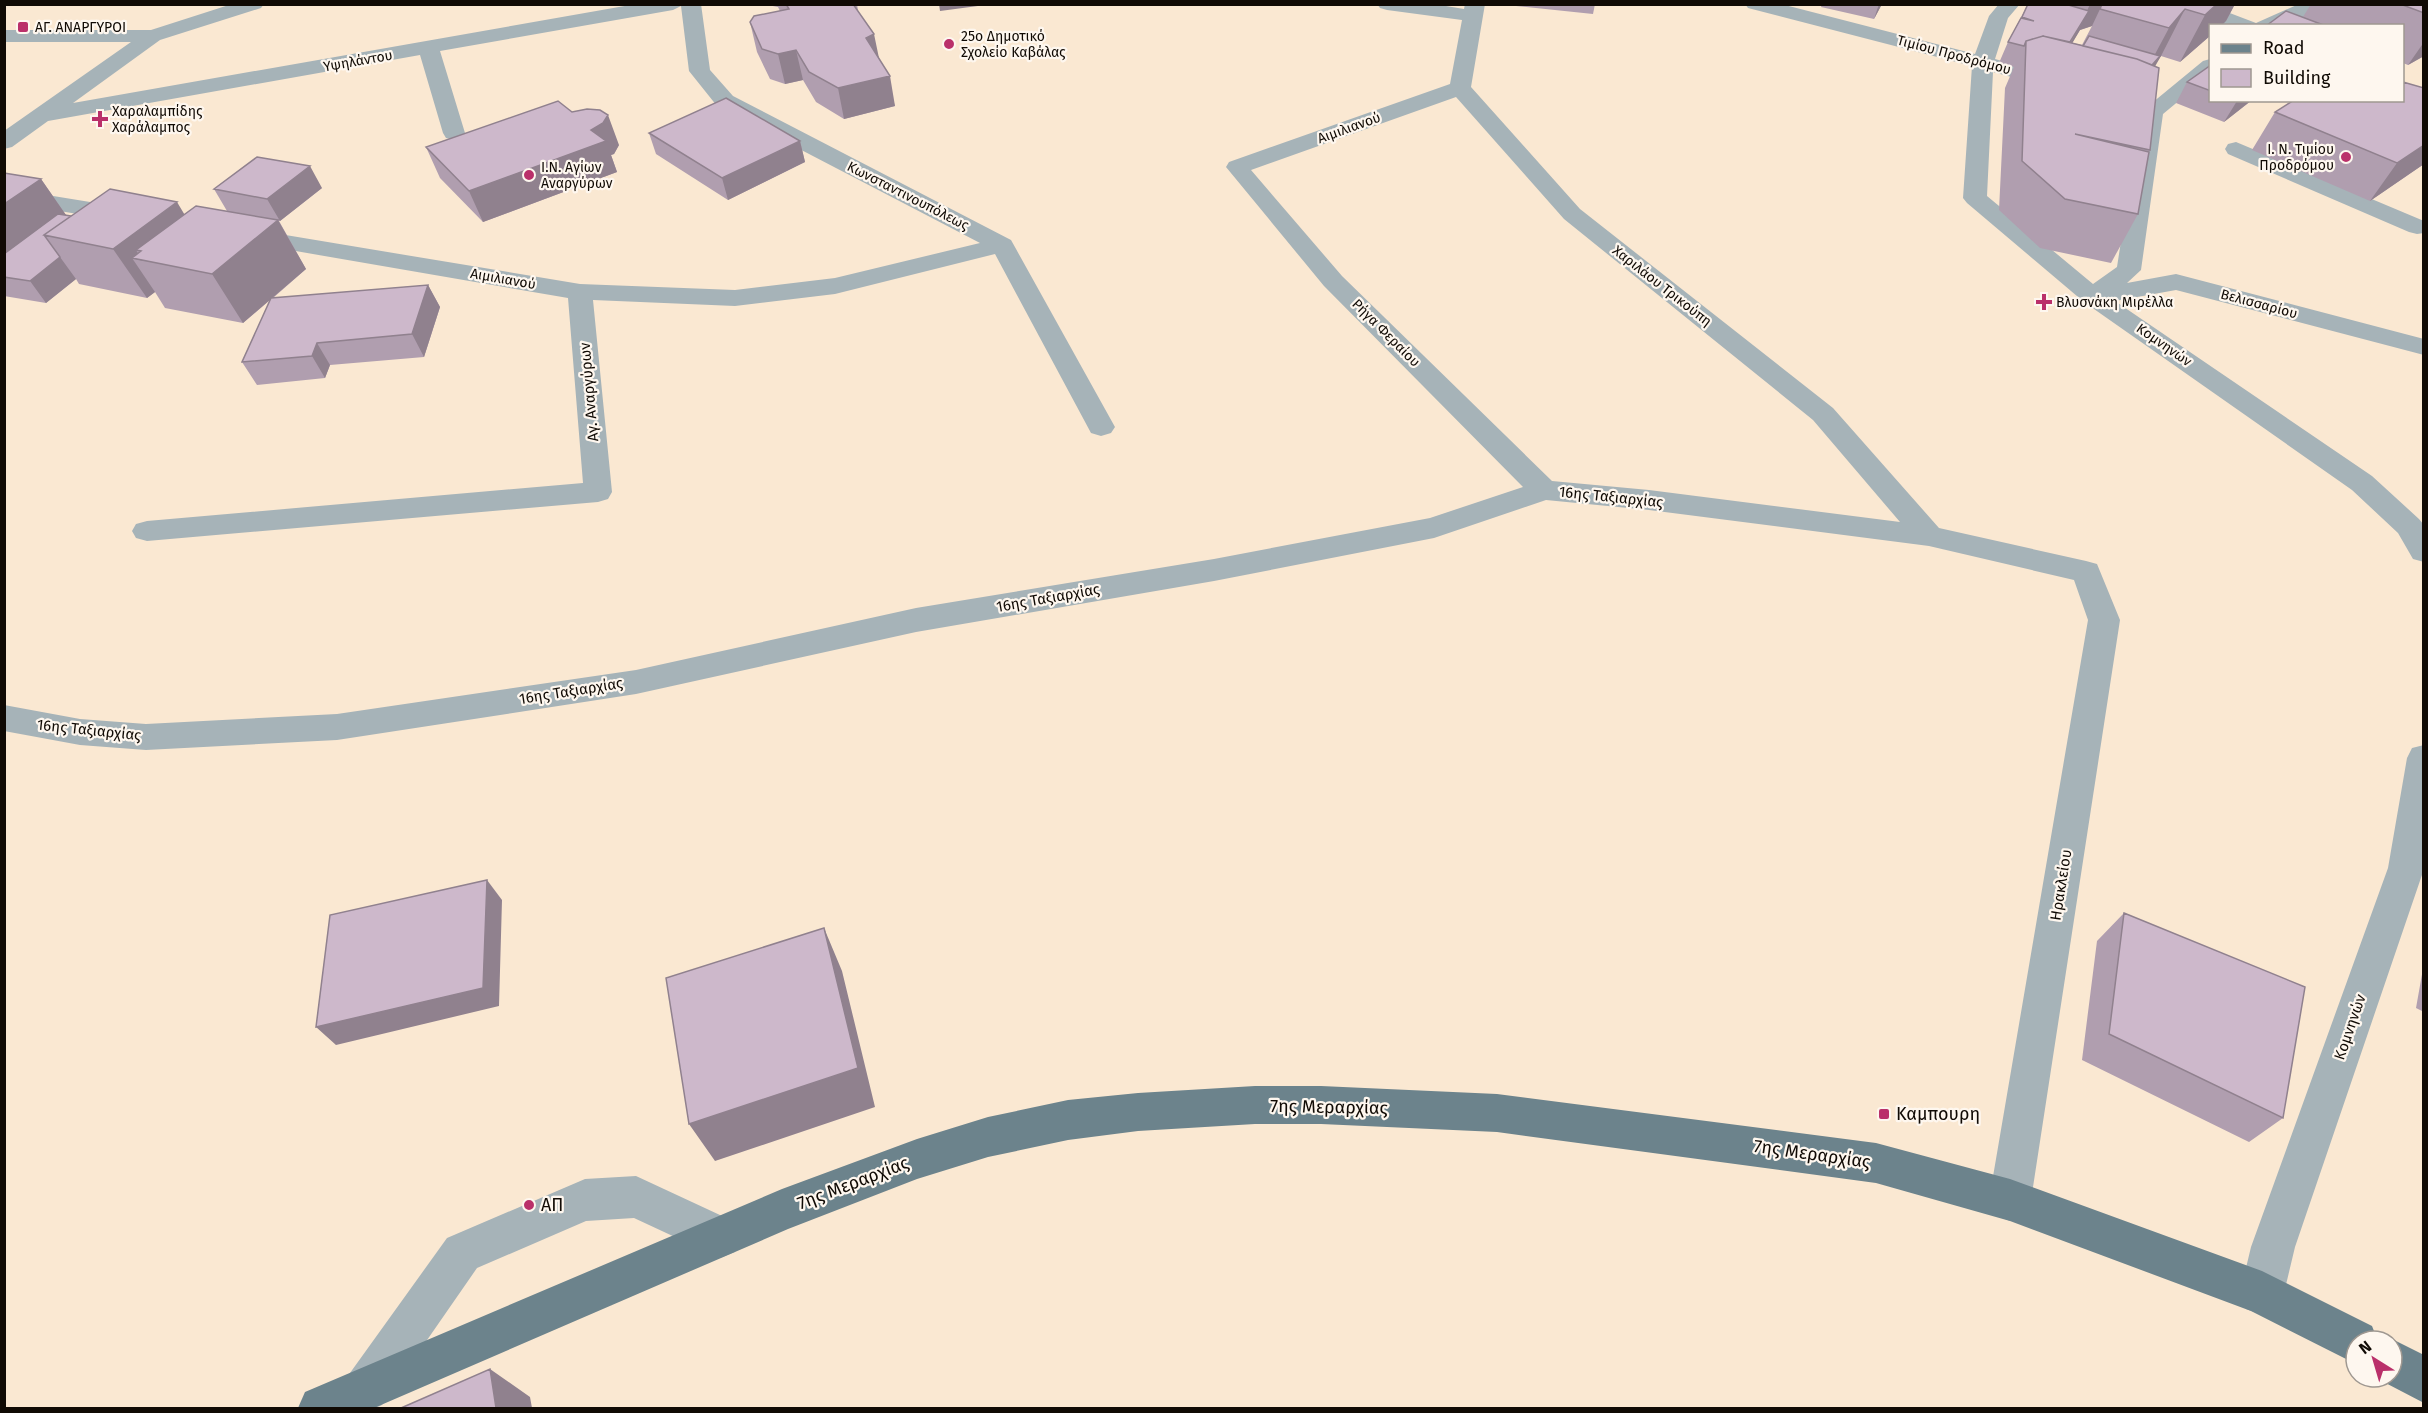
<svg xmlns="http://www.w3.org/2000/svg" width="2428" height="1413" viewBox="0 0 2428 1413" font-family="'Fira Sans',sans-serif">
<rect width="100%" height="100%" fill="#fae8d2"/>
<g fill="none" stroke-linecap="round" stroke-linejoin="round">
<path fill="#a6b3b8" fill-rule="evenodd" d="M232 4H264L261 8 160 40 73 103 636 4H701L710 70 733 96 1011 240 1115 427 1111 433 1101 436 1091 433 995 254 835 294 735 306 593 300 612 492 608 499 598 502 147 541 136 538 132 531 136 524 147 521 583 483 568 298 249 243 240 241 237 236 240 231 249 229 580 284 735 290 835 278 980 243 717 106 689 71 681 6 673 10 440 51 465 133 462 138 454 140 446 138 443 133 420 55 48 121 12 147 4 149V131L131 42H4V30H151Z
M1377 4H1434L1464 9 1465 4H1485L1471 87 1580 209 1833 408 1939 528 2086 561 2097 564 2120 620 2031 1200 2025 1215 2010 1221 1995 1215 1989 1200 2088 620 2074 580 1929 546 1649 510 1546 500 1434 538 1214 581 916 632 636 694 337 740 146 750 80 745 4 731V705L80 719 146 724 337 714 636 670 916 608 1214 559 1430 518 1523 487 1324 286 1226 167 1229 162 1450 84 1462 20 1387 10 1380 8ZM1456 97 1564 219 1813 420 1900 522 1649 490 1552 481 1342 276 1251 170Z
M1745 4H1781L1975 54 1989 16 1999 4H2020L2008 18 1995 59 2063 78 2066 83 2063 88 2055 89 1993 72 1987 196 2093 284 2117 267 2141 112 2203 61 2210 59V75L2163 114 2141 270 2127 283 2176 274 2424 339V355L2176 290 2115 301 2372 476 2419 519 2424 525V562L2413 559 2398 533 2352 490 2084 302 1967 203 1963 198 1972 66 1748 8Z
M2175 4H2206L2256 23 2299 4H2328L2325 8 2283 26H2227L2178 8Z
M2236 142 2424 221V233L2417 234 2409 232 2228 154 2225 149 2228 144Z
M4 188 127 208 135 210 139 215 135 220 127 222 4 202Z
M2424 745V869L2295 1247 2284 1293 2278 1309 2262 1315 2246 1309 2240 1293 2251 1247 2388 868 2407 758 2412 748Z
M636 1176 735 1222 741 1237 735 1252 720 1258 634 1218 586 1221 477 1268 382 1405C371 1410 361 1410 350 1405L343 1389 350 1373 447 1238 585 1179Z"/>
<path fill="#6c838c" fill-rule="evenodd" d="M1255 1086H1321L1497 1094 1876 1143 2010 1179 2262 1271 2372 1326 2378 1341H2356V1364L2251 1311 2010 1221 1876 1183 1497 1132 1321 1124H1255L1138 1131 1068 1140 988 1157 917 1179 788 1229 374 1408H298L305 1392 782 1189 917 1139 988 1117 1068 1100 1138 1093Z
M2392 1339 2424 1355V1403L2376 1378 2392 1377V1341H2388Z"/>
</g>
<path fill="#b09eaf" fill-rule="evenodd" d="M762 4H857L858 11 879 59 895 106 844 119 816 102 803 80 785 84 770 79 757 52 750 22 780 11 778 7Z
M1516 4H1595L1593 14 1516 6Z
M1822 4H1882L1874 19 1821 7Z
M2028 4H2235L2226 21 2211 26V35L2180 62 2161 56 2154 66 2150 150 2148 154 2138 214 2111 263 2040 248 1999 210 2005 88 2014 67 1999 63 2008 42ZM2092 26 2082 45 2072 43 2080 30Z
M2311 4H2424V56L2408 65 2403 63V26H2266L2303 17Z
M2211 65V100H2252L2224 122 2176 103 2187 82Z
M2275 112 2424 164 2370 201 2252 150Z
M649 133 800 141 805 162 728 200 656 154Z
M619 145 614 154 611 155 617 172 483 222 440 178 426 147Z
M4 173 41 179 66 215 71 216 184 215 227 211 214 189 322 188 280 221H279L306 269 273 298 428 285 440 307 424 357 330 365 325 378 257 385 242 362 270 300 243 323 165 308 155 292 147 298 79 284 76 279 46 303 4 296Z
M2124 913 2283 1118 2249 1142 2082 1060 2097 941Z
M2424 963V1012L2416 1008Z"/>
<path fill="#90818e" d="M939 4H993L940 11Z
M1879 4H1882L1874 19Z
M2090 4H2124L2100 9 2092 26 2080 30 2053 76 2063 55 2082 23Z
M2217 4H2235L2226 21 2221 26H2211V35L2180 62 2205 15Z
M2185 9 2161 56 2149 77 2146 71 2169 28Z
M874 34 880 63 866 38Z
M2424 42V56L2408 65Z
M796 50 803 80 785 84 778 54Z
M890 76 895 106 844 119 838 88Z
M2252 100 2224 122 2237 101Z
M608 115 619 145 614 154 611 155 617 172 483 222 469 191Z
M800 141 805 162 728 200 722 178Z
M2424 145V164L2370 201 2397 163Z
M310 166 322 188 280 221 267 199Z
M41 179 75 228 44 235 4 277V204Z
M177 202 207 252 141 251 136 250 143 261 132 258 155 292 147 298 113 249Z
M278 220 306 269 243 323 212 274Z
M60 257 76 279 46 303 30 281Z
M428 285 440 307 424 357 412 334Z
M317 343 330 365 325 378 312 356Z
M487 880 502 900 499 1006 336 1045 316 1027Z
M824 928 842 971 875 1107 715 1161 689 1124Z
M490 1369 530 1397 532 1408H496Z"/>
<path fill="#cdb8cb" stroke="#90818e" stroke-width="1.5" d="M786 4H853L874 34 866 38 890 76 838 88 809 72 796 50 778 54 762 49 750 22 754 16 789 9Z
M2028 4H2065L2089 11 2070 42 2043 36 2026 41 2024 46 2008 42 2021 18 2034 21 2022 17Z
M2102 4H2217L2205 15 2185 9 2169 28 2100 9Z
M2400 4H2424V13Z
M2286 11 2326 26H2266Z
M2043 36 2137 59 2159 68 2150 150 2075 134 2149 152 2138 214 2065 199 2022 161 2026 41Z
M2089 36 2160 56 2152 65 2137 59 2083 46Z
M2211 65V91L2187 82Z
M2403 82 2424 88V145L2397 163 2275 112 2294 100H2403Z
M726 98 800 141 722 178 649 133Z
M558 101 572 112 587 109 600 110 608 115 603 123 591 130 606 141 469 191 426 147Z
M257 157 310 166 267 199 214 189Z
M4 173 41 179 4 204Z
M110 189 177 202 113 249 44 235Z
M196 206 278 220 212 274 132 258 141 251 136 250Z
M58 214 71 216 44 235 60 257 30 281 4 277V254Z
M428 285 412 334 317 343 312 356 242 362 271 298Z
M487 880 483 988 316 1027 330 915Z
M2124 913 2305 987 2283 1118 2109 1034Z
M824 928 858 1068 689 1124 666 978Z
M490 1369 496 1408H401Z"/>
<g fill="#ba306a" stroke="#fef7ef" stroke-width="2">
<rect x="17" y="21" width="12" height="12" rx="3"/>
<circle cx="949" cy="44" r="6"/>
<path d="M97 110h6v6h6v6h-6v6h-6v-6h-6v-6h6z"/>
<circle cx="2346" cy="157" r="6"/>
<circle cx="529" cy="175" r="6"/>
<path d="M2041 293h6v6h6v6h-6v6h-6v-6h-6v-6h6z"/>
<rect x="1878" y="1108" width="12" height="12" rx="3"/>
<circle cx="529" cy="1205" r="6"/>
</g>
<g text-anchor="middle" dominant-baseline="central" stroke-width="4.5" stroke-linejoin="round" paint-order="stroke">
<g font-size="14" fill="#100a04" stroke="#fef7ef" text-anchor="start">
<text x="35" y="27">ΑΓ. ΑΝΑΡΓΥΡΟΙ</text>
<text x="961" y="36">25ο Δημοτικό<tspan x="961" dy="16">Σχολείο Καβάλας</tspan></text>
<text x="112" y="111">Χαραλαμπίδης<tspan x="112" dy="16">Χαράλαμπος</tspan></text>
<text x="2334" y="149" text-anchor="end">Ι. Ν. Τιμίου<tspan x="2334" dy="16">Προδρόμου</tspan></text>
<text x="541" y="167">Ι.Ν. Αγίων<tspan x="541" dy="16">Αναργύρων</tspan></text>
<text x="2056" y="302">Βλυσνάκη Μιρέλλα</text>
</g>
<g font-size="14" fill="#100a04" stroke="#fef7ef">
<text transform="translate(1954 55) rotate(15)">Τιμίου Προδρόμου</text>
<text transform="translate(358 61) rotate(-10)">Υψηλάντου</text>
<text transform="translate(1349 128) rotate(-20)">Αιμιλιανού</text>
<text transform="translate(908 196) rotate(27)">Κωνσταντινουπόλεως</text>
<text transform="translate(503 279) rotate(10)">Αιμιλιανού</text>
<text transform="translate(1662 286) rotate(38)">Χαριλάου Τρικούπη</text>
<text transform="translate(2259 304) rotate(15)">Βελισσαρίου</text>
<text transform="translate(1386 333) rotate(45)">Ρήγα Φεραίου</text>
<text transform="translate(2164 345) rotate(35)">Κομνηνών</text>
</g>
<g font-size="15" fill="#100a04" stroke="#fef7ef">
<text transform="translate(589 392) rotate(-95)">Αγ. Αναργύρων</text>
<text transform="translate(1611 497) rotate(6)">16ης Ταξιαρχίας</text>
<text transform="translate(1048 598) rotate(-10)">16ης Ταξιαρχίας</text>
<text transform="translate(571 691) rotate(-9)">16ης Ταξιαρχίας</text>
<text transform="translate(89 730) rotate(6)">16ης Ταξιαρχίας</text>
<text transform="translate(2061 885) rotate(-81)">Ηρακλείου</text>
<text transform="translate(2350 1027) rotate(-71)">Κομνηνών</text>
</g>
<g font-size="18" fill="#100a04" stroke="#fef7ef">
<text transform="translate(1329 1107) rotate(1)">7ης Μεραρχίας</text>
<text transform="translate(1812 1154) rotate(8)">7ης Μεραρχίας</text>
<text transform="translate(853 1183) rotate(-21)">7ης Μεραρχίας</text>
</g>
<g font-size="18" fill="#100a04" stroke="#fef7ef" text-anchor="start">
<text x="1896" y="1114">Καμπουρη</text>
<text x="541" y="1205">ΑΠ</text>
</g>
</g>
<rect width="2428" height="1413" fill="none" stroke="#100a04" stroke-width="12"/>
<rect x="2209" y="24" width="195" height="78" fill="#fef7ef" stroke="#9f9891" stroke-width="1.5"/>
<rect x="2221" y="44" width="30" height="9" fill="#6c838c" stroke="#9f9891" stroke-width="1.5"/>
<text x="2263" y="54" font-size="18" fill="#100a04">Road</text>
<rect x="2221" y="69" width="30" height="18" fill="#cdb8cb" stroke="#9f9891" stroke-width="1.5"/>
<text x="2263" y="84" font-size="18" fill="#100a04">Building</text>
<g transform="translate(2374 1359) rotate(323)"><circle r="28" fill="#fef7ef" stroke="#9f9891" stroke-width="1.5"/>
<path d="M0-4.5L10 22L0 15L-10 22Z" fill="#ba306a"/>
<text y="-9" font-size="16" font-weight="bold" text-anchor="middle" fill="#100a04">N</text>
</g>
</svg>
